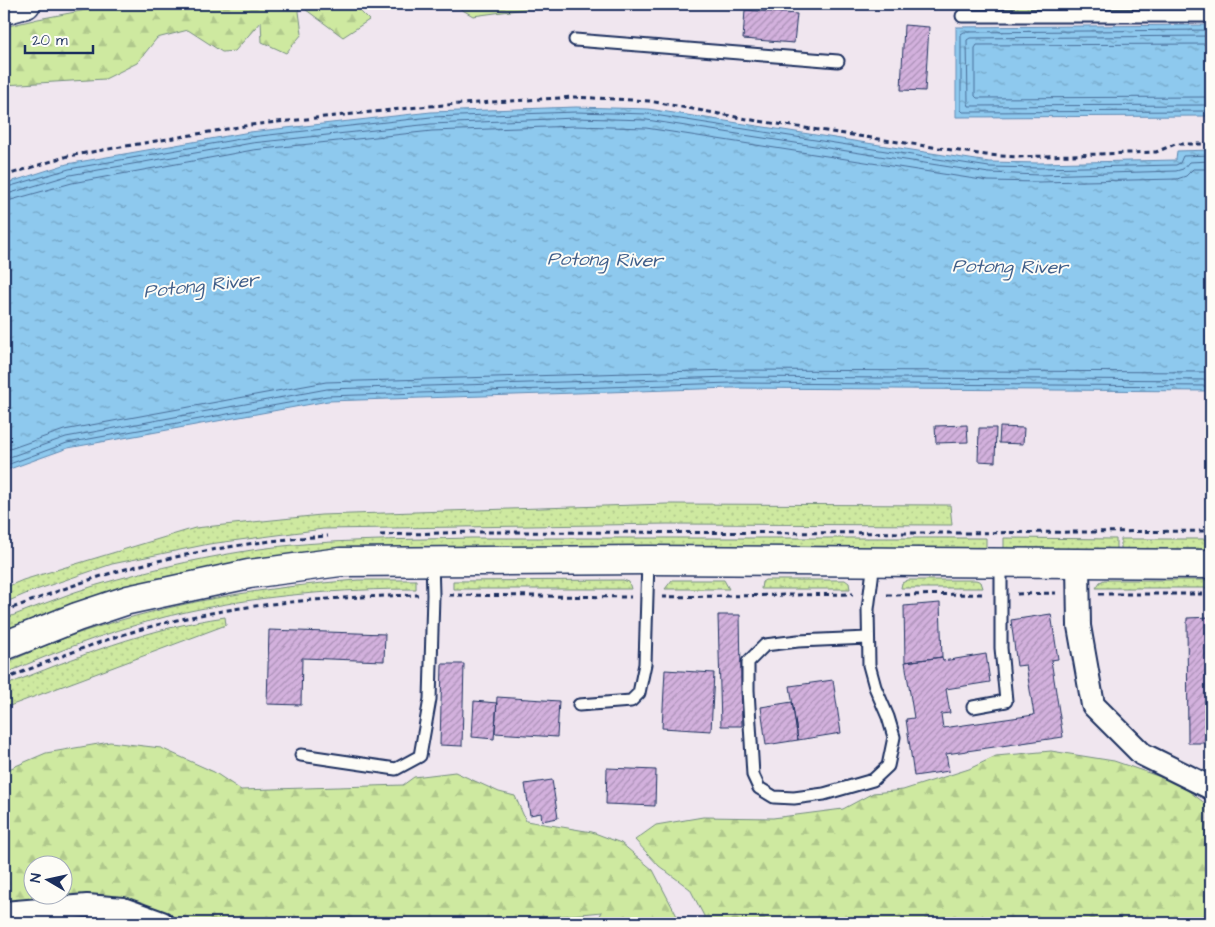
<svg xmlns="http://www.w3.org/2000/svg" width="1215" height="927" viewBox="0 0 1215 927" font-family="'Architects Daughter',sans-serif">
<defs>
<pattern id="grass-dots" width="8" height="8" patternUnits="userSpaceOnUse" patternTransform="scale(1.25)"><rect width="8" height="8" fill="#cee9a0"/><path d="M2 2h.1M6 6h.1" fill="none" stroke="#b0c88c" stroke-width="1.8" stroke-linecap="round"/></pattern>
<pattern id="forest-firs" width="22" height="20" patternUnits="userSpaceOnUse" patternTransform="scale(1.25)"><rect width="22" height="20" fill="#cee9a0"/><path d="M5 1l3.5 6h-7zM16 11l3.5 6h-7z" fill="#b0c88c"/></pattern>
<pattern id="water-ripples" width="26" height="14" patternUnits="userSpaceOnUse" patternTransform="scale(1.25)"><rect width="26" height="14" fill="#8ec9ee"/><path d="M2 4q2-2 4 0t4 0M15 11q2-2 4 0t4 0" fill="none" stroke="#73a4c4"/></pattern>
<pattern id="building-hatch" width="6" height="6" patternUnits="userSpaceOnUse" patternTransform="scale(1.25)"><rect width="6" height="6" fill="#d3b1dd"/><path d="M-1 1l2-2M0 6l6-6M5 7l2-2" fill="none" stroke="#aa90b6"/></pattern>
</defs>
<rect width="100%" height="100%" fill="#f0e6ef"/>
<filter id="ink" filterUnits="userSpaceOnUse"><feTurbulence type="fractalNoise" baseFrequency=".02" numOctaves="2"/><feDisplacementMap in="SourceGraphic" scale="10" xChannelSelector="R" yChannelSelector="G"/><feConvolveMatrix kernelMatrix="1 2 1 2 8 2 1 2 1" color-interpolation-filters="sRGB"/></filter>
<g filter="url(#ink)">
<path fill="url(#grass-dots)" stroke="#748c7f" d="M938 4H1211V8L939 9Z
M667 504 950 505 952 525 667 524 323 529 209 544 112 564 30 592 4 603V588L23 580 195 528 321 515Z
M471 538H986V549L471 548 252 560 124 588 79 602 4 630V619C27 610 51 601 75 592 129 574 195 559 252 550 324 539 398 540 471 538Z
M1004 538 1116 539V549H1004Z
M1121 539H1211V549H1121Z
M358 580H416V589C341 589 265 595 190 611 126 625 64 648 4 674V664C30 652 58 640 85 631 174 602 265 587 358 580Z
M623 580 629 582 631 589H453V581Z
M672 580H724L729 589H665Z
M765 580H845L849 583 850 589H761L762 582Z
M908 580H976L981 582 983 588H901L902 583Z
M1104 580H1211V588H1096L1100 582Z
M225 617 226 625 4 708V686C76 657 148 628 225 617Z"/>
<path fill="url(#forest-firs)" stroke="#748c7f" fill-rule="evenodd" d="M118 4H353L369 20 343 37 298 4 302 34 286 53 262 42 261 21 235 51 222 52 188 30 157 38 137 63 105 79 4 85V27L38 19Z
M452 4H538L532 8 473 16Z
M110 742 161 748 214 772 241 790 403 785 414 777 455 772 499 792 515 796 526 821 592 832 621 843 653 870 678 918 674 923H596L602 912 541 918 539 923H187L116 898 4 902V771L46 753ZM32 864H62V894H32Z
M1051 751 1114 761 1178 783 1206 804 1205 923H705L704 916 690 889 659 866 635 840 656 825 703 817 773 818 843 809 873 793 903 790 969 769 996 756Z
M91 912 145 923H4Z"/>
<path fill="url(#water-ripples)" stroke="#608bb4" d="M1211 25V116L956 117V27Z
M576 107 648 109 989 162 1039 163 1176 160 1177 151 1211 150V391L731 388 328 401 68 448 4 471V184L67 164 250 132 431 112Z"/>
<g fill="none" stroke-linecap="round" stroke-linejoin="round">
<path stroke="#496d98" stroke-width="1" d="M1211 30 964 32 961 34V110L963 112 1211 111
M1211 36 970 38 967 40 968 103 969 106 1211 105
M1211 44 977 45 975 48V96L977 98 1211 97
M4 188 69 169 251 137 431 117 576 112 648 114 989 167 1039 168 1176 165 1180 163 1183 156 1211 155
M4 195 70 175 252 143 431 124 576 118 647 120 989 173 1039 175 1176 171 1183 169 1189 162 1211 161
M4 202 72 183 253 150 432 131 576 126 646 128 988 181 1039 182 1177 179 1186 176 1193 169H1211
M4 451 64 430 326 382 731 370 1211 372
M4 459 66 437 327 389 731 377 1211 380
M4 466 67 443 327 396 731 383 1211 386"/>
</g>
<path fill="url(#building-hatch)" stroke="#1b2f5e" d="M745 10 797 14 794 43 743 39Z
M904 25 929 27 925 91 901 90Z
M967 425 968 442 936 443 935 426Z
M1000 427 1024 428 1023 444 999 443Z
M979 428H996L995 462 978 461Z
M940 603 942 657 905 662 904 606Z
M1051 614 1058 659 1051 660 1063 737 946 754 949 771 914 776 906 719 914 718 905 662 942 657 943 661 986 654 990 682 946 689 950 713 941 714 943 728 1034 715 1026 665 1017 666 1011 620Z
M718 615H740L742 726H721Z
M1211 617V743H1188L1187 618Z
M269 630 385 634 384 661 302 658 301 705 267 704Z
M442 664H464L462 746 440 745Z
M665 670 714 673 711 731 662 728Z
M833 680 841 733 798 740 790 686Z
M497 697 559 701 557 737 495 733Z
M474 701 497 703 494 739 472 737Z
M792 702 798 740 766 745 761 707Z
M607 768 656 770 655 806 606 804Z
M552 780 558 818 542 821 541 813 530 815 525 784Z"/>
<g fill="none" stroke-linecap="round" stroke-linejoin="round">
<defs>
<path id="service" d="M962 16H1211
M575 40 838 61
M868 638 798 641 765 645 748 662V690L753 775 759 788 774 797 794 798 824 794 873 780 888 766 894 737 888 717 875 687 869 665 868 609 874 562
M579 705 631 701 639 693 645 664 648 560
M973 707 1006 701 1001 648V564
M301 755 396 769 420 756 430 699 433 595 432 561"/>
<path id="minor" d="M1078 564 1079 626 1093 705 1142 754 1211 788
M4 913 87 906 123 909 162 923"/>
<path id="tertiary" d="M4 646 77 617 128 600 249 574 340 562 648 560 1211 564"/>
<path id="secondary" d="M4 10 26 4"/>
</defs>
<use href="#service" stroke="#1b2f5e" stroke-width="15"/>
<use href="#minor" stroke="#1b2f5e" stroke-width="26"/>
<use href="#tertiary" stroke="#1b2f5e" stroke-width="31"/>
<use href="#secondary" stroke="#1b2f5e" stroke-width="31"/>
<path stroke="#1b2f5e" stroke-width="3" stroke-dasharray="5 4" stroke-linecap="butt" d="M4 176 68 156 250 125 429 106 575 97 649 101 758 121 986 155 1018 157 1156 152 1175 144H1211
M380 535 471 532 957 533 1211 531
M1017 594 1056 593
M1099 594H1211
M449 595 631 597
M887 595 986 594
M662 597 853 594
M4 611C43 597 82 581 122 570 189 552 259 540 328 536
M4 680C64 654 127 630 191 617 266 601 342 597 418 595"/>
<use href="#service" stroke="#fdfcf7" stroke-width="11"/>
<use href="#minor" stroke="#fdfcf7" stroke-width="22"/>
<use href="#tertiary" stroke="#fdfcf7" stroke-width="28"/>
<use href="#secondary" stroke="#fdfcf7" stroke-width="28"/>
</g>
</g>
<g text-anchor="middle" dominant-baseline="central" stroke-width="4" stroke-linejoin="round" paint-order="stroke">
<g font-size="19" font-style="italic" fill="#3e5d89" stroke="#fdfcf7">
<text transform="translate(605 260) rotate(1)">Potong River</text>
<text transform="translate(1010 267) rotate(1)">Potong River</text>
<text transform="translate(201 286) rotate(-6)">Potong River</text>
</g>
</g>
<rect width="1215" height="927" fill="none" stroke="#fdfcf7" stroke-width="20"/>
<rect x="10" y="10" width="1195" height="907" fill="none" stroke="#1b2f5e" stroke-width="2" filter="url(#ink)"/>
<g transform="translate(48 880) rotate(279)"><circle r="24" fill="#fdfcf7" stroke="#a3aaba"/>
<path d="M0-4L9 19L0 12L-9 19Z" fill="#1b2f5e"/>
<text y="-8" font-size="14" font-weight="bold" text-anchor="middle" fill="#1b2f5e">N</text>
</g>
<path d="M25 45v8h68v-8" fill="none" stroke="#1b2f5e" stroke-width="2.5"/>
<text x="32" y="45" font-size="15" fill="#1b2f5e" stroke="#fdfcf7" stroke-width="4" paint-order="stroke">20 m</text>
</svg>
